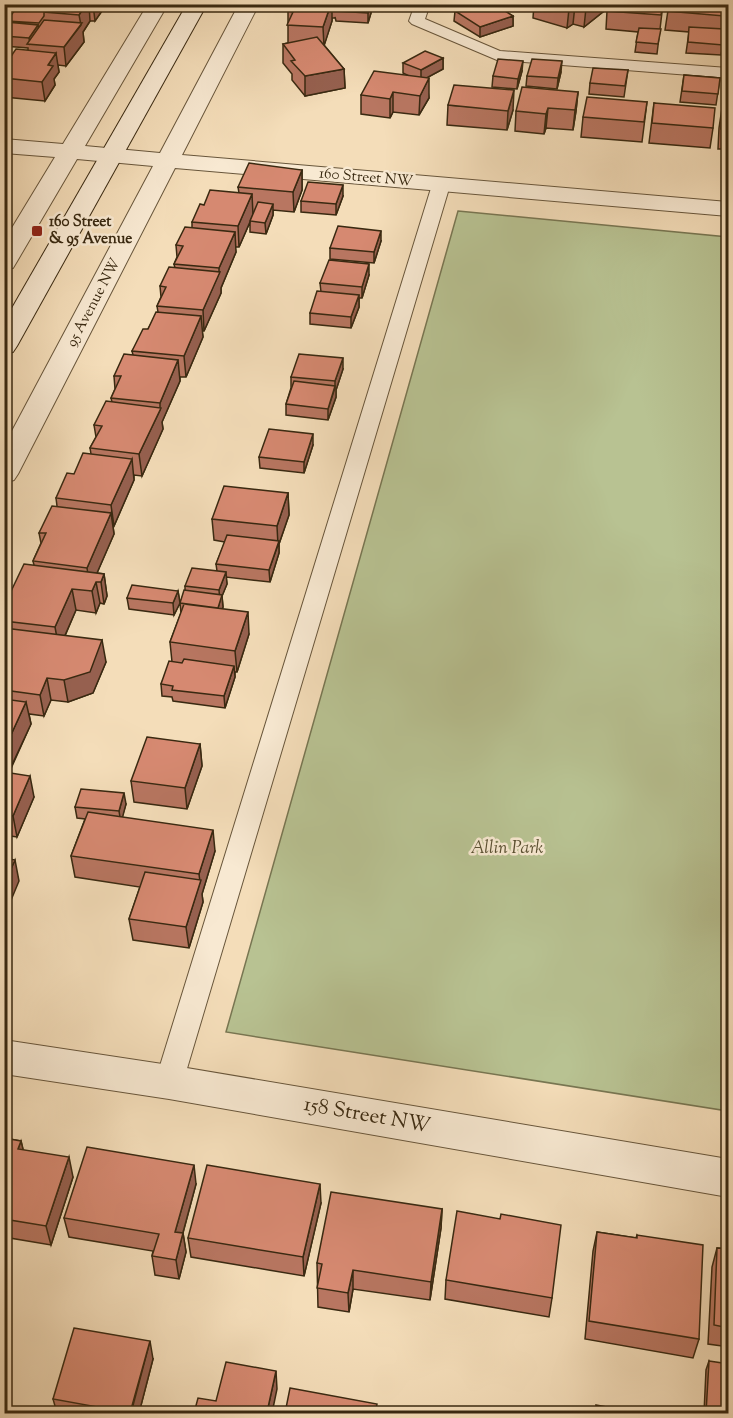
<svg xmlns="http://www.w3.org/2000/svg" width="733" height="1418" viewBox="0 0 733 1418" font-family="'Sorts Mill Goudy',serif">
<rect width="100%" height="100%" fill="#f4ddb9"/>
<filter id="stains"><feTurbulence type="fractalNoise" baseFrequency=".00333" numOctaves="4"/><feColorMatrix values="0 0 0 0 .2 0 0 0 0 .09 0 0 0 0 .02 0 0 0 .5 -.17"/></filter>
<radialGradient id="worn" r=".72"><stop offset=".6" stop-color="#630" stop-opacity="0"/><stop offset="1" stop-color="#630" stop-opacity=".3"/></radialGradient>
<path fill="#b8c292" stroke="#787652" stroke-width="1.5" d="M458 211 728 237V1111L226 1032Z"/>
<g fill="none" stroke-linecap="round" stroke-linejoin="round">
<defs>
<path id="lane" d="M415 4H430L425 19 500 51 728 68V78L497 60 412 24 409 21Z
M441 180 447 181 450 185 183 1082 179 1091 169 1094 159 1091 155 1082 432 185 435 181Z"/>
<path id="street" d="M148 4H168L85 146 160 153 239 4H259L182 155 728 202V216L175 168 18 474 14 480 4 483V446L153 166 77 159 16 263 13 268 4 270V241L55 157 4 153V139L63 144Z
M4 1040 169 1065 728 1159V1197L169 1099 4 1074Z"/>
<path id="secondary" d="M187 4H207L17 346 13 352 4 354V322Z"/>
</defs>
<use href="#lane" stroke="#68563b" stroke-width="2"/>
<use href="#street" stroke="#68563b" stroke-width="2"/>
<use href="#secondary" stroke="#392911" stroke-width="2"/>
<use href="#lane" fill="#f8e9d2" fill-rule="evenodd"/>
<use href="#street" fill="#f8e9d2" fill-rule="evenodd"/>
<use href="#secondary" fill="#f8e9d2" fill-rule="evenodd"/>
</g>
<path fill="#b87661" stroke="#392911" stroke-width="1.5" d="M49 4H104V8L95 21H90L83 32 84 42 66 66 58 65 59 72 54 79 55 85 45 101 4 97V54L12 55 28 50V48L4 46V24L8 22 7 21 45 9Z
M291 4H371V13L368 23 336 21 335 17V18H332V21L324 45 344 69 345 88 305 96 292 80V74L283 63V44L288 43V11Z
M476 4H508L498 7 513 16V26L480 37 454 21 455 11Z
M534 4H605L604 11 584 27 573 24 567 28 533 18Z
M663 4 657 54 635 52 638 32 606 29 607 11Z
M669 4 724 16 722 29 723 45 721 55 686 53 689 32 665 30Z
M443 58V69L426 78 429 98 419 115 393 112 390 118 361 114V95L409 76 403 73V63Z
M628 70 624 97 589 94 590 83Z
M522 71 517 89 492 87 493 76Z
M561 72 557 89 526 86 527 76Z
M684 75 720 78 716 105 680 102Z
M578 92 576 111 573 130 546 128 544 134 515 131 516 111Z
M647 102 642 142 581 137 583 117Z
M654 103 713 128 710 148 649 143Z
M448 105 513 110 507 130 447 125Z
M722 108 729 109V149H718L719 128Z
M302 170V190L294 212 273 210V215L266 234 250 232V222L239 247H235L236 252 221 288V293L204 331H202L203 337 186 377H180V381L162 422 163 429 142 476 134 475V480L114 526H113L114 534 97 573 104 574 107 596 104 604 100 603 96 613 76 610 65 636 106 662 93 693 68 702 51 700 44 716 29 714 31 724 9 773 34 797 17 837 4 835V606L34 565 33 561 41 543 39 533 57 506 56 498 74 474 91 454 90 448 96 437 94 425 112 402 111 398 115 389 114 376 133 355 132 351 148 329 158 312 157 306 161 297 160 286 175 268 174 264 177 257 176 245 192 228V222L204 205 239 193 238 187Z
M343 196 336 215 301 212V201Z
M381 241 374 263 330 259V248Z
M369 275 362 298H359V307L351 328 310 324V313L321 292 320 283Z
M343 369 336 390V397L328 420 286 415V404L291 388V377Z
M313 445 304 473 260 468 259 457Z
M288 493 289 515 279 544V553L270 582 226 577 227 584 222 596 223 607 222 609 249 634 237 672H235V677L225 708 173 701 172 697 162 696 161 684 172 662 170 642 181 613 180 603 185 590V586L217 571 216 564 225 542 214 540 212 519Z
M178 591 180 603 174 615 129 609 127 598Z
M200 744 202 766 187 809 134 802 131 781Z
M126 804 122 817 215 851 202 894 203 902 189 948 133 940 129 919 140 887 75 877 71 856 85 819 77 818 75 807Z
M4 1138 21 1141 23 1150 73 1177 51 1245 4 1237Z
M196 1184 183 1233 186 1252 179 1279 155 1275 152 1256 153 1251 69 1237 64 1218Z
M321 1203 304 1276 191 1257 188 1238Z
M442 1209 441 1228 430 1300 353 1289 349 1312 318 1307 317 1263Z
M500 1219 552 1298 549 1317 445 1299 446 1280Z
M597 1232 636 1238 637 1235 699 1339 693 1358 585 1339 593 1251Z
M717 1248 729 1249V1347L708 1344 712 1267Z
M153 1359 139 1413H57L53 1399Z
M709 1361 729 1413H704L706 1370Z"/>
<path fill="#96604f" stroke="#392911" stroke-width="1.5" d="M86 4H89L90 21 83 32 84 42 66 66 64 47 81 25 79 15Z
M93 4H104V8L95 21Z
M331 4H332V21L324 46 323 27Z
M371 4V13L368 23V13Z
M498 4H508L498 7Z
M590 4H605L604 11 584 27 586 8Z
M575 5 573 24 567 28 569 9Z
M513 16V26L480 37V27Z
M38 25 40 35 30 44 29 38Z
M56 53 59 72 54 79 55 85 45 101 42 82 48 65Z
M443 58V69L421 81V70Z
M523 61 522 71 517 89 518 79Z
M562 61 561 72 557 89 558 78Z
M344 69 345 88 305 96V76Z
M429 78V98L419 115 420 96Z
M514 90 513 110 507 130 508 111Z
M393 92V112L390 118V99Z
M578 92 576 111 573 130 575 110Z
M548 108 546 128 544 134 546 114Z
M302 170V190L294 212 293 192Z
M343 185V196L336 215V204Z
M252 194 253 215 239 247 238 226Z
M273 204V215L266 234 265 223Z
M381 231V241L374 263V252Z
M235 232 236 252 221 288V293L204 331 203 310 219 273V268Z
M369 264V275L362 298V287Z
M359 295V307L351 328V317Z
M201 316 203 337 186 377 184 356Z
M343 358V369L336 390V397L328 420V409L335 388V381Z
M178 360 180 381 162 422 163 429 142 476 139 454 160 410V403Z
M313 434V445L304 473V462Z
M132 459 134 480 114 526 111 505Z
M288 493 289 515 279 544V553L270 582 269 570 278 545 277 526Z
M111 513 114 534 90 589 87 568Z
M226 572 227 584 222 596 223 607 219 619 218 608 220 601 219 590Z
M104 574 107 596 104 604 101 582Z
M96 582 100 603 96 613 92 591Z
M72 589 76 610 59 649 55 627Z
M178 591 180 603 174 615 173 603Z
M248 612 249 634 237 672 235 651Z
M102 640 106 662 93 693 68 702 64 680Z
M234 666 235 677 225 708 224 696Z
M47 678 51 700 44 716 40 695Z
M26 702 31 724 4 782V750Z
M200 744 202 766 187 809 185 788Z
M30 776 34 797 17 837 13 816Z
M124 793 126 804 121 823 119 811Z
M213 830 215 851 202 894 203 902 189 948 186 927 200 882 199 874Z
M15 860 19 881 4 917V884Z
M21 1141 26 1161 18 1149Z
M69 1157 73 1177 51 1245 46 1226Z
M194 1165 196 1184 178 1251 175 1232Z
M320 1184 321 1203 304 1276 303 1257Z
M442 1209 441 1228 430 1300 431 1282Z
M183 1233 186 1252 179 1279 176 1260Z
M353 1270V1289L349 1312 348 1293Z
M150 1341 153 1359 139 1413H131Z
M276 1371 277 1389 272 1413 267 1412Z"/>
<path fill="#d68971" stroke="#392911" stroke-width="1.5" d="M49 4H86L79 15 44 12Z
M291 4H331L323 27 287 25 293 12 288 11Z
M332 4H336L335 8H332Z
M338 4H371L368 13 335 11Z
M476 4H494L513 16 480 27 455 11Z
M552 4H590L586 8 575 5 569 9Z
M609 4H663L661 15 607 11Z
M669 4H725L724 16 667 11Z
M17 7 45 9 44 12V16L39 23 7 21Z
M44 20 82 23 64 47 27 44Z
M6 22 38 25 29 38 4 36V24Z
M689 27 724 29 723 45 688 42Z
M639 28 661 29 658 44 636 42Z
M317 37 344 69 305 76 291 61 295 60 283 44Z
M16 49 56 53 48 65 53 66 42 82 4 78V66Z
M425 51 443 58 421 70 403 63Z
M4 54 12 55 4 66Z
M498 59 523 61 518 79 493 76Z
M532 59 562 61 558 78 527 76Z
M593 68 628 70 625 86 590 83Z
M374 71 429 78 420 96 393 92 390 99 361 95Z
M684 75 720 78 718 94 682 91Z
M454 85 514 90 508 111 448 105Z
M522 87 578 92 575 110 548 108 546 114 516 111Z
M587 97 647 102 644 122 583 117Z
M654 103 715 108 713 128 652 123Z
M722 108 729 109V129H721Z
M249 163 302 170 293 192 238 187Z
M308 182 343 185 336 204 301 201Z
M210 190 252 194 238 226 192 222 200 204 204 205Z
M258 202 273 204 265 223 250 221Z
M338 226 381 231 374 252 330 248Z
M185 227 235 232 219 268 174 264 183 246 176 245Z
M329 260 369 264 362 287 320 283Z
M169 267 220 272 203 310 157 306 166 287 160 286Z
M317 291 359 295 351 317 310 313Z
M156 312 201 316 184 356 132 351 143 329H148Z
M124 354 178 360 160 403 111 398 121 376H114Z
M299 354 343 358 335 381 291 377Z
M294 381 335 386 328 409 286 404Z
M106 401 161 408 139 454 90 448 102 426 94 425Z
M269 429 313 434 304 462 259 457Z
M83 453 132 459 111 505 56 498 67 473 74 474Z
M224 486 288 493 277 526 212 519Z
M52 506 111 513 87 568 33 561 46 533H39Z
M227 535 279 541 269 570 216 564Z
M24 564 104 574 101 582H96L92 591 72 589 55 627 4 621V606Z
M192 568 226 572 219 590 185 586Z
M132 585 178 591 173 603 127 598Z
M184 590 222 595 218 608 180 603Z
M184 604 248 612 235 651 170 642Z
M4 628 102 640 90 672 64 680 47 678 40 695 4 690Z
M184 659 234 666 224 696 172 690 173 686 161 684 169 661 182 663Z
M4 699 26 702 4 750Z
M147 737 200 744 185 788 131 781Z
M4 772 30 776 13 816 4 814Z
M81 789 124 793 119 811 75 807Z
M88 812 213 830 199 874 71 856Z
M4 858 15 860 4 884Z
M145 872 201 880 186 927 129 919Z
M4 1138 21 1141 18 1149 69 1157 46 1226 4 1219Z
M87 1147 194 1165 175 1232 183 1233 176 1260 152 1256 159 1234 64 1218Z
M207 1165 320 1184 303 1257 188 1238Z
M331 1192 442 1209 431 1282 353 1270 348 1293 317 1288 322 1264 317 1263Z
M457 1211 500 1219 501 1214 561 1225 552 1298 446 1280Z
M597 1232 637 1238V1235L703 1245 699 1339 589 1321Z
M717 1248 729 1249V1328L714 1325Z
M74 1328 150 1341 130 1413 53 1399Z
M709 1361 729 1364V1413H706Z
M226 1362 276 1371 267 1412 274 1413H194L198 1398 216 1401Z
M290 1388 377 1404 375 1413H285Z
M596 1405 639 1413H596Z"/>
<rect fill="#8f2418" stroke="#f8e9d2" stroke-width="2" x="31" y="225" width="12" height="12" rx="3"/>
<g text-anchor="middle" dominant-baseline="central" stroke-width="5" stroke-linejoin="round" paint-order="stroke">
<g font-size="15" fill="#392911" stroke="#f8e9d2">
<text transform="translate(366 178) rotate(5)">160 Street NW</text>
<text transform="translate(94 303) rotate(-62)">95 Avenue NW</text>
</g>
<g font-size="15" font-weight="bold" fill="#392911" stroke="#f8e9d2" text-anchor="start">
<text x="49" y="222">160 Street<tspan x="49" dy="17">&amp; 95 Avenue</tspan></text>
</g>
<g font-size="18" font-style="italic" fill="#594f31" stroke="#f8e9d2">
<text x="507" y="849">Allin Park</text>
</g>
<g font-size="21" fill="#392911" stroke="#f8e9d2">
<text transform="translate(367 1116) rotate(10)">158 Street NW</text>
</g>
</g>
<rect width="733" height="1418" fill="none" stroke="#f4ddb9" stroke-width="24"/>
<rect x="6" y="6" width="721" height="1406" fill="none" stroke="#392911" stroke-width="3"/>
<rect x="12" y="12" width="709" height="1394" fill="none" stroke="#392911" stroke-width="1.5"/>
<rect width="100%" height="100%" filter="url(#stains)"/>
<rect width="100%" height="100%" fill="url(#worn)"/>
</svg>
